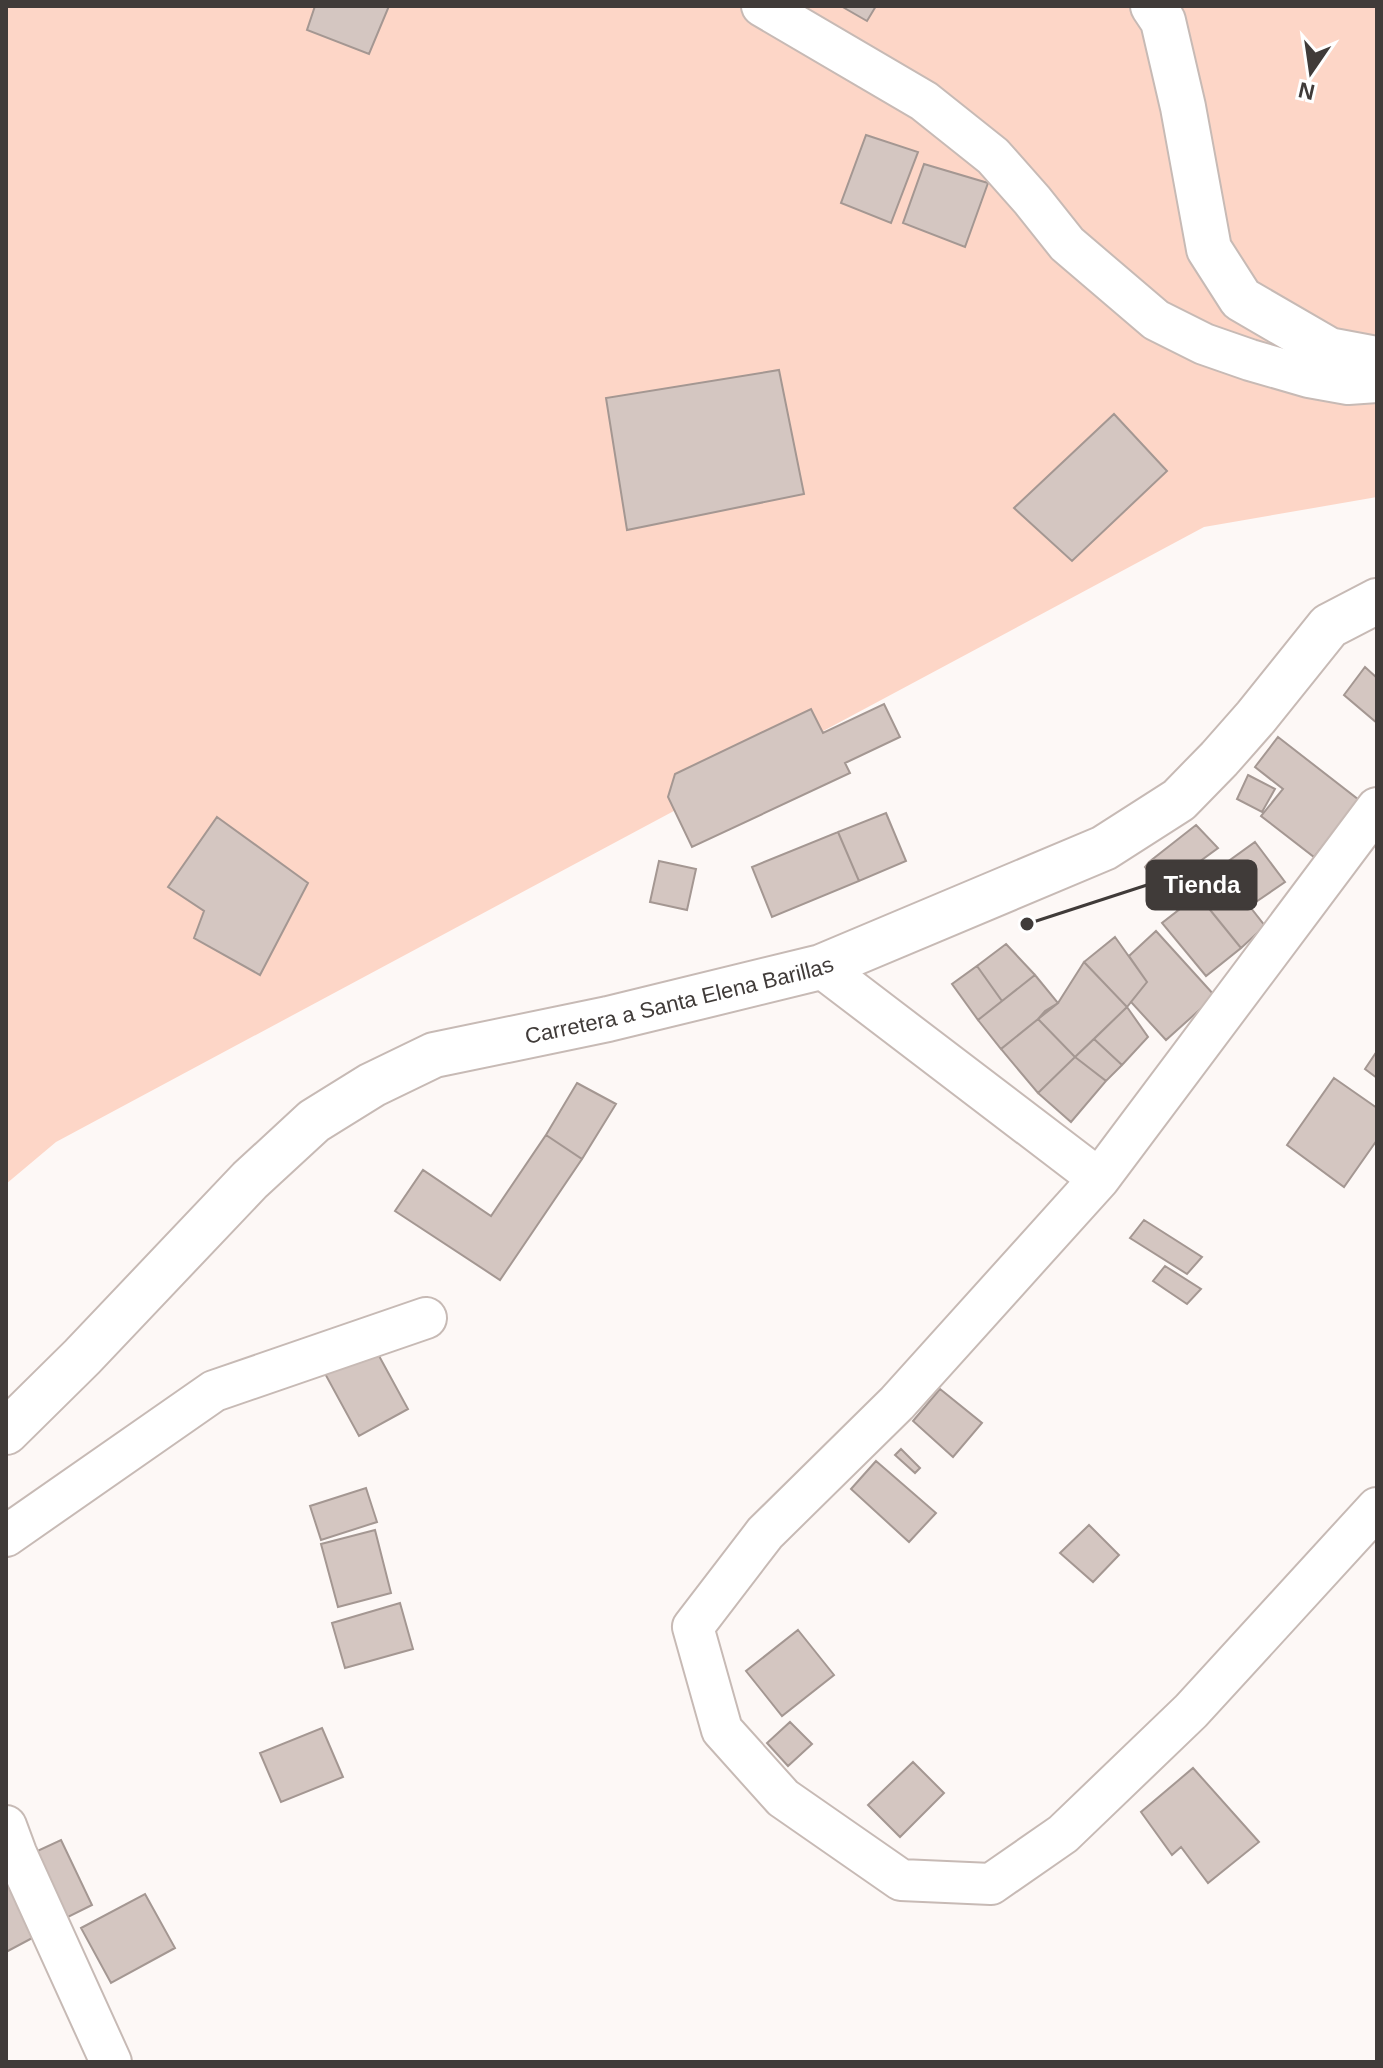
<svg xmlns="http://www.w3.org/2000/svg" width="1383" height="2068" viewBox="0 0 1383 2068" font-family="Helvetica,sans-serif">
<rect width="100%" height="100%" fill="#fdf8f6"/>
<path fill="#fdd6c7" d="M6 6H1377V497L1204 527 56 1142 6 1184Z"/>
<path fill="#d4c6c1" stroke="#a49792" stroke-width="2" d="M315 6H389L369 54 307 30Z
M841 6H876L867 21Z
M866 135 918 152 891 223 841 203Z
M924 164 988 183 965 247 903 223Z
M779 370 804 494 627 530 606 398Z
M1114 414 1167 471 1072 561 1014 508Z
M1365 667 1377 678V723L1344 695Z
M884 704 900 737 845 763 850 773 692 847 668 797 675 774 811 709 823 733Z
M1278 737 1359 800 1314 857 1261 816 1283 789 1255 767Z
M1248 775 1275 789 1262 812 1237 799Z
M886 813 906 861 859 881 838 832Z
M217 817 308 883 260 975 194 938 204 911 168 887Z
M1196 825 1218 848 1199 862 1214 883 1177 910 1145 867 1149 862Z
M838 832 859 881 772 917 752 867Z
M1255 842 1285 882 1250 906 1219 868Z
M659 861 696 869 687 910 650 902Z
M1225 875 1265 926 1241 948 1198 895Z
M1198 895 1241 948 1206 976 1162 923Z
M1156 931 1215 996 1166 1040 1131 1002 1147 982 1129 956Z
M1115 937 1147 982 1127 1007 1084 962Z
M1006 944 1035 975 1002 1001 977 966Z
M1084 962 1127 1007 1075 1057 1038 1019 1045 1011 1058 1003Z
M977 966 1002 1001 978 1020 952 984Z
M1035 975 1058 1003 1001 1049 978 1020Z
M1127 1007 1148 1037 1122 1065 1094 1039Z
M1038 1019 1075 1057 1038 1093 1001 1049Z
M1094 1039 1122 1065 1106 1081 1075 1057Z
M1377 1051V1078L1365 1069Z
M1075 1057 1106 1081 1071 1122 1038 1093Z
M1334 1078 1377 1108V1140L1344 1187 1287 1145Z
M577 1083 616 1104 582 1159 546 1135Z
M546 1135 582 1159 500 1280 395 1211 423 1170 491 1216Z
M1144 1220 1202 1257 1187 1274 1130 1238Z
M1165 1266 1201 1289 1187 1304 1153 1281Z
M372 1343 408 1409 359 1436 323 1370Z
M940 1389 982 1423 953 1457 913 1421Z
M901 1449 920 1468 915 1473 895 1455Z
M876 1461 936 1513 909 1542 851 1489Z
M366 1488 377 1522 321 1540 310 1506Z
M1089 1525 1119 1555 1093 1582 1060 1553Z
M375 1530 391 1593 338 1607 321 1544Z
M400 1603 413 1649 345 1668 332 1623Z
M798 1630 834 1675 782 1716 746 1671Z
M790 1722 812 1744 788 1766 767 1743Z
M322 1728 343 1777 281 1802 260 1753Z
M913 1762 944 1793 900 1837 868 1805Z
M1193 1768 1259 1842 1208 1883 1181 1847 1172 1855 1141 1812Z
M61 1840 92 1905 64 1919 33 1853Z
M6 1880 36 1936 6 1952Z
M145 1894 175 1948 111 1983 81 1928Z"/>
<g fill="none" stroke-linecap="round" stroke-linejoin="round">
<defs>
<path id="minor" d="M762 6 924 101 993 156 1032 200 1067 244 1156 320 1204 344 1250 360 1309 377 1348 384 1377 382
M1377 808 1099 1179 897 1403 765 1533 693 1627 722 1730 783 1798 901 1880 991 1884 1063 1834 1191 1711 1377 1508
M821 967 1099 1179
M6 1536 214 1391 426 1318
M6 1826 16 1853 111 2062"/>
<path id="tertiary" d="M1153 6 1163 21 1183 107 1209 249 1241 299 1329 350 1377 359"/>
<g id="secondary">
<path id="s1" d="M6 1432 82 1357 250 1180 314 1121 372 1085 434 1055 608 1019 821 967 1104 848 1179 800 1219 759 1256 717 1329 626 1377 601"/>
</g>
</defs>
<use href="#minor" stroke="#c7bab5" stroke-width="44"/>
<use href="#tertiary" stroke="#c7bab5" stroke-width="48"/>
<use href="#secondary" stroke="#c7bab5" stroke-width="48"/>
<use href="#minor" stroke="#fff" stroke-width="40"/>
<use href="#tertiary" stroke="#fff" stroke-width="44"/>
<use href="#secondary" stroke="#fff" stroke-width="44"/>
</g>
<g text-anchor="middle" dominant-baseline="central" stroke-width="6" stroke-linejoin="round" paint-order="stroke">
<g font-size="22" fill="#403b39" stroke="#fff">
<text stroke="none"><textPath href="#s1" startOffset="826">Carretera a Santa Elena Barillas</textPath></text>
</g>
</g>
<path fill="none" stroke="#403b39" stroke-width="3" d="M1027 924L1147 885"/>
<circle fill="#403b39" stroke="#fff" stroke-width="3" cx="1027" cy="924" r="8"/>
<rect fill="#403b39" stroke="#403b39" stroke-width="3" x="1147" y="861" width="109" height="48" rx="8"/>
<g font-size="24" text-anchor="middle" font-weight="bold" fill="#fff">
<text x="1202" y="893">Tienda</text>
</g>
<rect width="1383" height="2068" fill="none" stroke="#403b39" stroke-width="16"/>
<g transform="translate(1311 72) rotate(193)" stroke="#ffffff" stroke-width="6" paint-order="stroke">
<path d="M0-6L14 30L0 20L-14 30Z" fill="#403b39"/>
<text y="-12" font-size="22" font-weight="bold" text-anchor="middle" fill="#403b39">N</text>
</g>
</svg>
